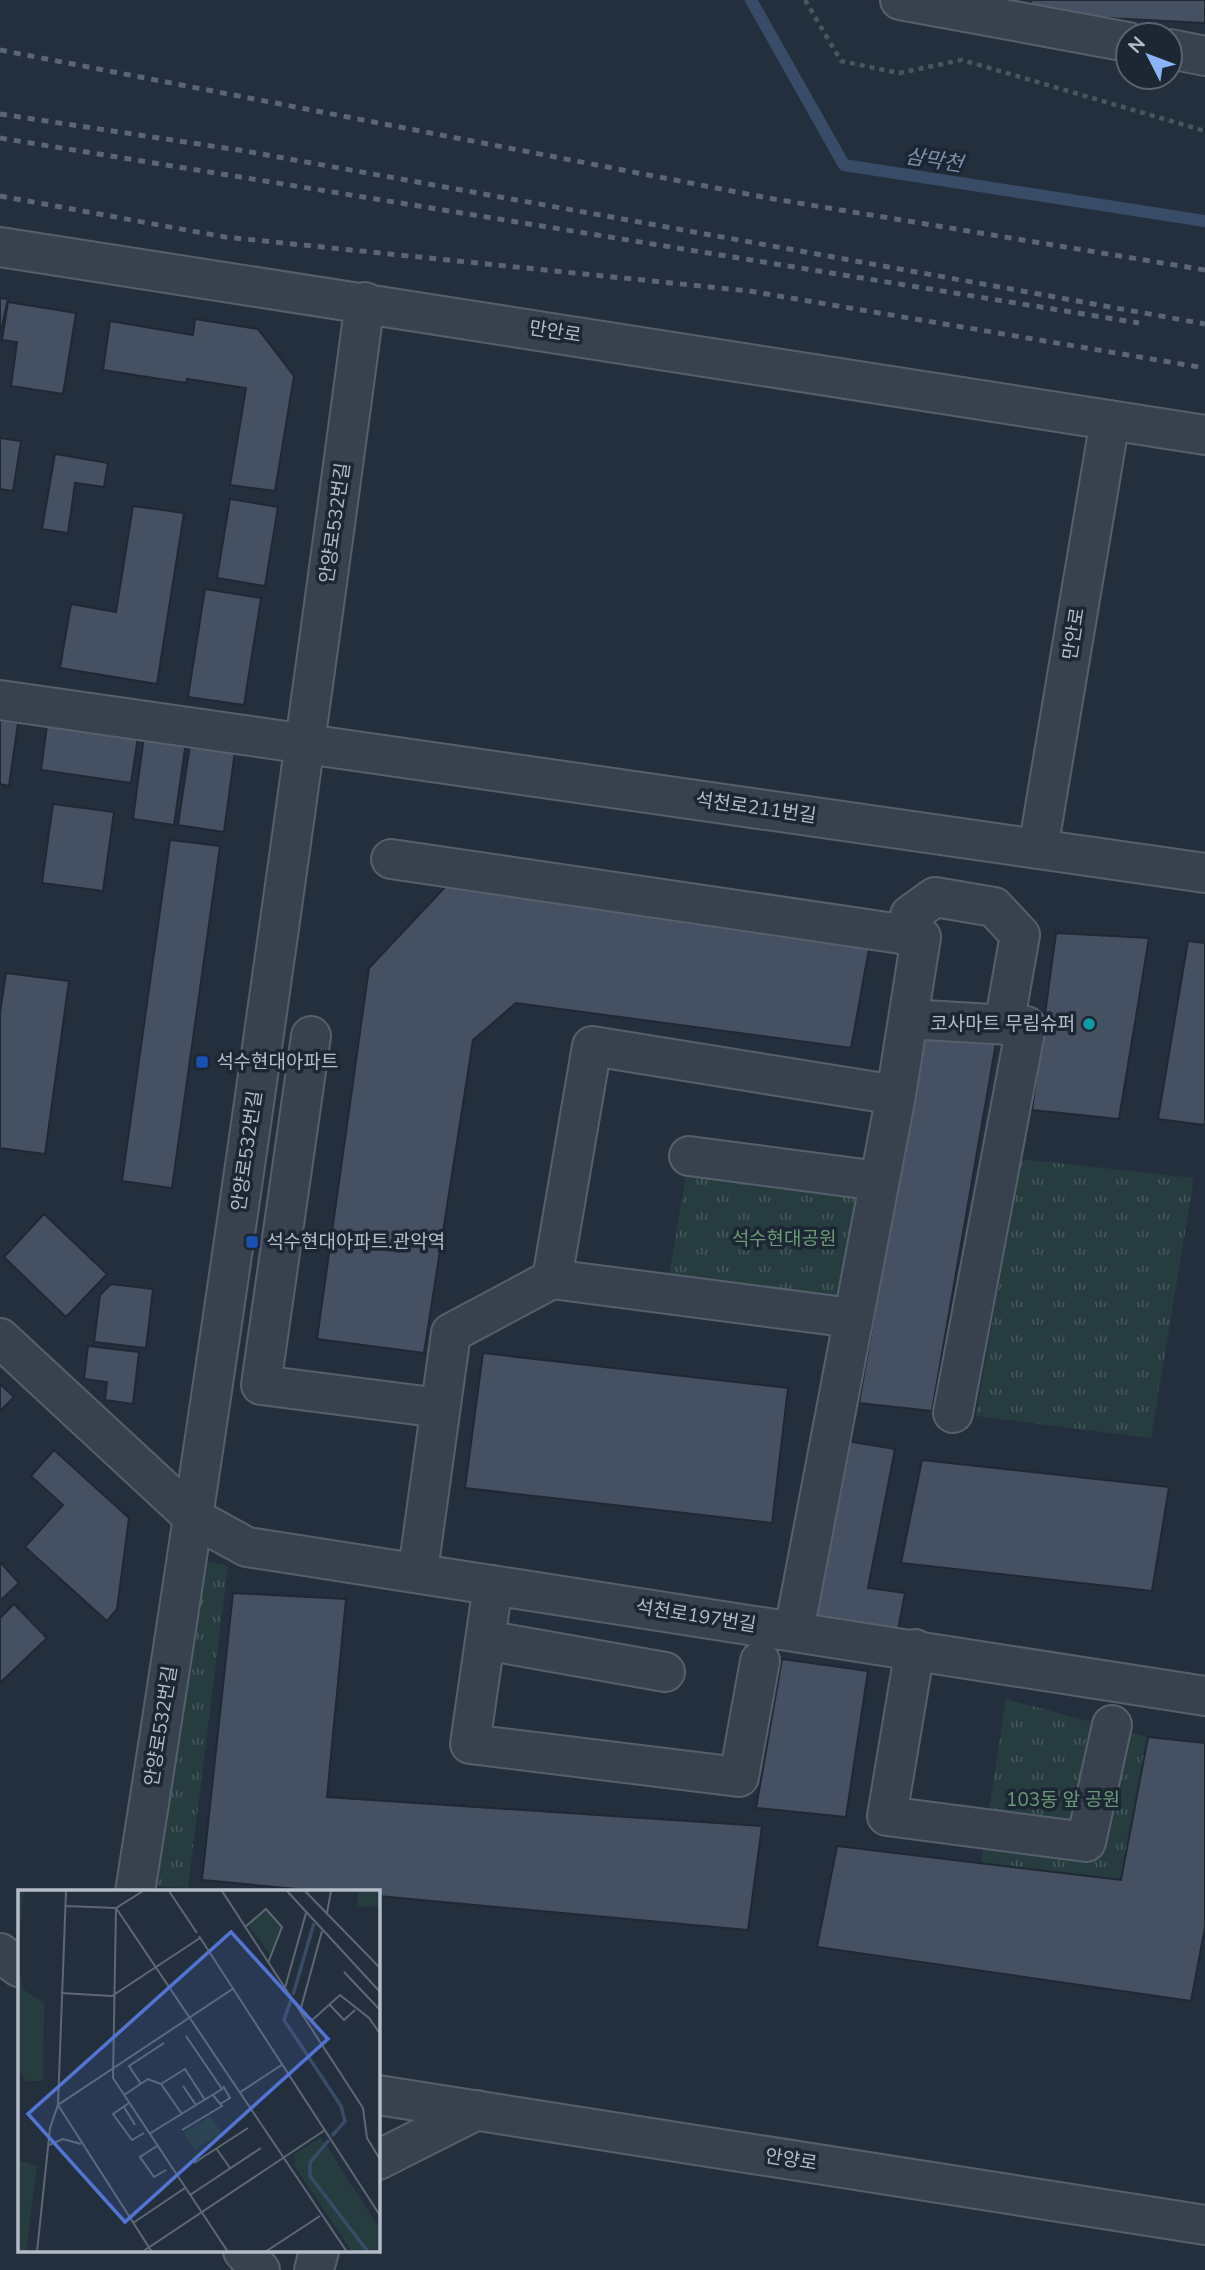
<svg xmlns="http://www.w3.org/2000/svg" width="1205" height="2270" viewBox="0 0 1205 2270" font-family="'Nunito Sans','Noto Sans KR',sans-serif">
<defs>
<pattern id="park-tufts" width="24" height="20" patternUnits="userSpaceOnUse" patternTransform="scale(1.75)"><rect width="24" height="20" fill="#263c3f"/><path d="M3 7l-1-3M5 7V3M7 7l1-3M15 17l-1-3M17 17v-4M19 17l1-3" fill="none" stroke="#435659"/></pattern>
</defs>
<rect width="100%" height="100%" fill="#242f3e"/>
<path fill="url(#park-tufts)" d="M689 1156 879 1181 852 1318 666 1294Z
M1021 1159 1194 1178 1151 1438 976 1416Z
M185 1556 228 1566 188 1888 145 1885Z
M1006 1699 1148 1737 1121 1880 981 1863Z"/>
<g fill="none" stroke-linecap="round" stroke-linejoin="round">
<path stroke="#394c67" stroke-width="12" d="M751 0 844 165 1205 221"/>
</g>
<path fill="#455162" stroke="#1f2835" stroke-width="2" d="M1031 0H1205V23L1030 14Z
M0 298 8 299 0 335Z
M8 302 76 313 63 394 11 386 17 342 2 340Z
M195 319 258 329 294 376 275 491 230 485 246 388 187 379 186 383 103 370 110 321 193 335Z
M0 438 21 441 13 491 0 489Z
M55 454 108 463 104 487 75 483 68 533 42 529Z
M230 499 278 507 265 586 217 578Z
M133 506 184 513 157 684 60 668 71 604 116 612Z
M205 589 261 598 244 705 188 697Z
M48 718 139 730 131 783 41 770Z
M0 720 18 723 9 786 0 784Z
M144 736 186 742 174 825 133 819Z
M190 745 235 751 224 832 178 825Z
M53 804 114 812 103 891 42 883Z
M170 840 220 846 172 1188 122 1181Z
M447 885 869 949 851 1048 516 1003 473 1040 424 1353 317 1339 369 968Z
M1056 933 1149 938 1119 1119 1032 1110Z
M1188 941 1205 943V1125L1158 1119Z
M6 973 69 981 45 1154 0 1148V1013Z
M923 1038 996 1043 932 1411 859 1403Z
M44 1214 107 1274 66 1317 4 1257Z
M111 1284 153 1289 146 1348 94 1342 100 1295Z
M88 1346 139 1352 133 1404 105 1400 107 1382 84 1379Z
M483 1353 788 1388 772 1523 465 1488Z
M0 1384 14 1397 0 1411Z
M847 1441 895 1449 868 1588 905 1593 897 1635 806 1622Z
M54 1450 129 1518 117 1609 107 1621 25 1547 63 1505 31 1476Z
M922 1460 1169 1487 1152 1591 901 1563Z
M0 1562 19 1583 0 1601Z
M233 1593 346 1599 327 1797 762 1826 748 1930 378 1896V1892H329L202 1880Z
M14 1604 47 1638 0 1683V1618Z
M782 1659 868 1671 846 1817 756 1808Z
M1148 1737 1205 1743V1927L1191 2001 817 1947 837 1846 1121 1880Z"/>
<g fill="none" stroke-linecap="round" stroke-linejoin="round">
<defs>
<path id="minor" d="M900 0 1128 42
M1170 49 1205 56
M0 247 1205 435
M0 700 1205 873
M1038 849 1110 420
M391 859 921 937 896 1095 794 1631
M910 915 935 897 994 907 1020 935 1004 1025
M908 1019 1026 1026 953 1413
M311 1036 261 1385 440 1408
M689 1156 879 1181
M552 1279 592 1046 896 1095
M0 1338 194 1518 247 1547 1205 1696
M418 1571 451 1333 552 1279 852 1318
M493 1585 470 1744 739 1777 760 1661
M485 1640 665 1672
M915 1649 887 1816 1086 1842 1112 1725
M135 1892C219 1363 294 833 365 302
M0 1953 19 1967
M378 2095 1205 2225
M378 2160 477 2110
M243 2251 260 2270
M314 2270 319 2251"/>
</defs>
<use href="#minor" stroke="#565f6c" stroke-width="42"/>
<path stroke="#44595c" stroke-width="4.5" stroke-dasharray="5 5" stroke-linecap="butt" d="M805 0 841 61 899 73 962 60 1205 131"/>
<use href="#minor" stroke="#38414e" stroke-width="38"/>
<path stroke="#5a6575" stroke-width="5" stroke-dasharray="7 7" stroke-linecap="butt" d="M0 50 768 198 1205 270
M0 114 245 151 1205 324
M0 138 1139 323
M0 196 225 237 749 291 1205 368"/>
</g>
<circle fill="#0f9aa8" stroke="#1d2633" stroke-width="2.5" cx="1089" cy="1024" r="7"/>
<g fill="#1a4fb4" stroke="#1d2633" stroke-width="2.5">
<rect x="195" y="1055" width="14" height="14" rx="3.5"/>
<rect x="245" y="1235" width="14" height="14" rx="3.5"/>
</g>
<g text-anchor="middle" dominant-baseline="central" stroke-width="7" stroke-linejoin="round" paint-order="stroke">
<g font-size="19" fill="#b4bcc9" stroke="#1d2633">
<text transform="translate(555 332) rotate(9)">만안로</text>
<text transform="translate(335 523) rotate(-82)">안양로532번길</text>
<text transform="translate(1074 634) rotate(-81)">만안로</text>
<text transform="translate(756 808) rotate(8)">석천로211번길</text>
<text transform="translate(247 1151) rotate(-82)">안양로532번길</text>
<text transform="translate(696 1616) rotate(9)">석천로197번길</text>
<text transform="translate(161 1726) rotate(-81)">안양로532번길</text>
<text transform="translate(791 2160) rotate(9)">안양로</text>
</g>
<g font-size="19" fill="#b4bcc9" stroke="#1d2633" text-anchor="start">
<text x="1075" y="1024" text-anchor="end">코사마트 무림슈퍼</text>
<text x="216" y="1062">석수현대아파트</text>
<text x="266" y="1242">석수현대아파트.관악역</text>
</g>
<g font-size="19" fill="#6b9a76" stroke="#1d2633">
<text x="784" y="1239">석수현대공원</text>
<text x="1063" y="1800">103동 앞 공원</text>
</g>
<g font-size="21" font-style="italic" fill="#7c92b1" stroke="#1d2633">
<text transform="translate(934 160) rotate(9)">삼막천</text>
</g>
</g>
<g transform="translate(18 1890)">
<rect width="362" height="362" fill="#242f3e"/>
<path d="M340 1H362V16L339 17Z" fill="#263c3f"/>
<path d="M0 1H6L0 57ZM0 78 5 99 26 113 25 191H8L0 177ZM0 270 19 276 8 362H0Z" fill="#263c3f"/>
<path d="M248 19 264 37 253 66 230 35ZM192 226 204 243 177 260 165 243ZM303 247 362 339V362H334L276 275 277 264Z" fill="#263c3f"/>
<path fill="none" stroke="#394c67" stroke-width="3.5" d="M275 105 296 33M273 110 266 130 323 216 327 231 314 246M311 250 292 273V286L350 362"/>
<path fill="none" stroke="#5e6776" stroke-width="2" d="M48 1 40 215 134 362M151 1 179 43M204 1 345 218 349 248 363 271M269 1 363 103M287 1 363 79M48 16 98 18 125 1M98 18 329 362M98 18 95 188 210 362M309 23 313 1M227 37 248 19 264 37 250 73M181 46 363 327M326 82 363 121M267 98 288 23M43 103 94 106 182 48M311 114 326 130 337 120M283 118 304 41M292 132 322 105 351 128 363 145M123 194 111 176 146 153M143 194 167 179 187 210M165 196 178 215M221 203 265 174M106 205 130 189 143 194 164 224M111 213 95 224 114 250 126 243M202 214 212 208 205 196M106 217 117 235M164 240 204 216 195 205M131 244 204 199 168 146M31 255 45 249 63 254M139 256 122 267 136 287 148 280M198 258 212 278M176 273 230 238M172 305 243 258M115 333 167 298M19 362 32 238 40 215 216 98M124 362 307 240M247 362 302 326"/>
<path fill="#5274d3" fill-opacity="0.15" stroke="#5274d3" stroke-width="3.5" d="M213 42 310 149 107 332 10 224Z"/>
<rect width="362" height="362" fill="none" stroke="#b4bcc9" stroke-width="3.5"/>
</g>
<g transform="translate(1149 56) rotate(312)"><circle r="33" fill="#1d2633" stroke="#59626f" stroke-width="2"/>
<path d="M0-5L12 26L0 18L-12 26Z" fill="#8ab4f8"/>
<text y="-10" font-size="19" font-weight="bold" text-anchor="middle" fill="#b4bcc9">N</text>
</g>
</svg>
